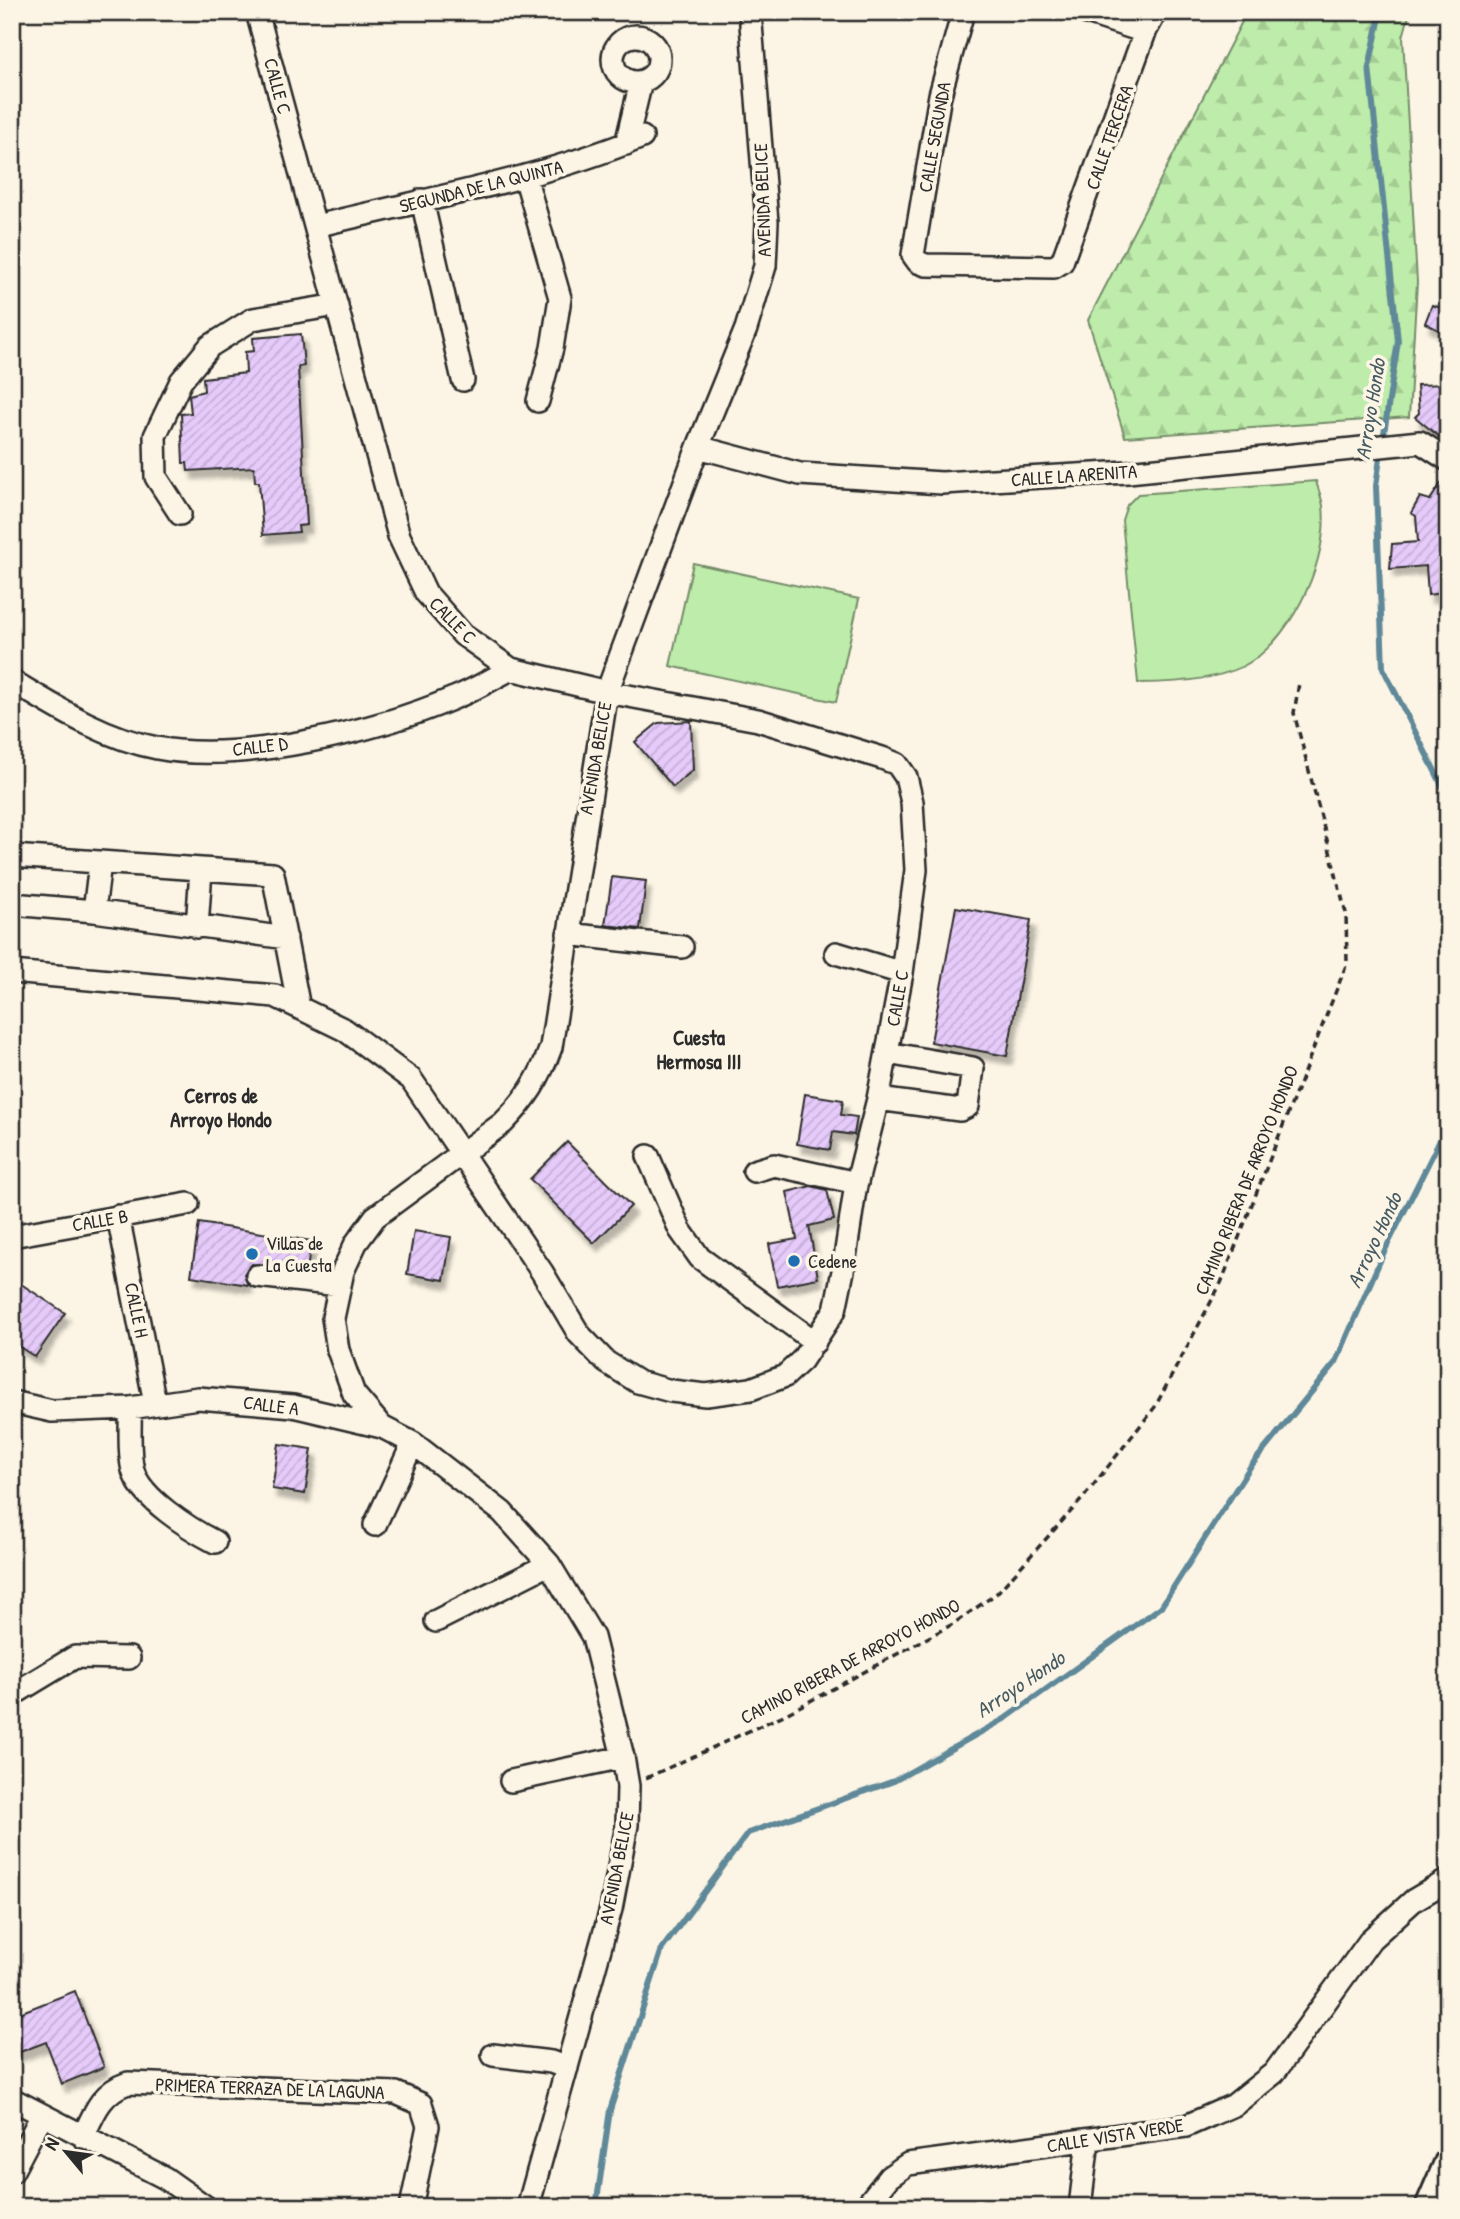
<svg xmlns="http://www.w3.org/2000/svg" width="1460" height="2219" viewBox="0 0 1460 2219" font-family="'Patrick Hand',sans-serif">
<defs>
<pattern id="forest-firs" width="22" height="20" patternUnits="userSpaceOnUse" patternTransform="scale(1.75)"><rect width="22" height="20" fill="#beecaa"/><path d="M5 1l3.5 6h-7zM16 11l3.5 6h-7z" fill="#a3cb92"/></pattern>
<pattern id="building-hatch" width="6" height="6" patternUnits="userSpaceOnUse" patternTransform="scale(1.75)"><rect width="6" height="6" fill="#e5cafa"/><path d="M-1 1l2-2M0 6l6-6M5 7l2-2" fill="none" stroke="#c5aed6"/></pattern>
<filter id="shadow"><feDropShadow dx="4.5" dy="8" stdDeviation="2" flood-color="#0004"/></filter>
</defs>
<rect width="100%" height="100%" fill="#fcf5e5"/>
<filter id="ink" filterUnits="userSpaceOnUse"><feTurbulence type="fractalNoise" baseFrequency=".0143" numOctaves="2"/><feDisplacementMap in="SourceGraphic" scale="14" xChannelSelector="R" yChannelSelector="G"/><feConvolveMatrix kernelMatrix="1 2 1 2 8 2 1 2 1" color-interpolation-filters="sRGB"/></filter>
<g filter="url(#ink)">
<path fill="#beecaa" stroke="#748c6a" stroke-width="2" d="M1316 481C1318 489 1322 498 1323 506 1329 558 1295 632 1252 661 1223 681 1172 683 1138 683L1122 520 1127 505 1138 494Z
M693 563 859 599 836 702 670 666Z"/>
<path fill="url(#forest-firs)" stroke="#748c6a" stroke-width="2" d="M1247 12H1410L1403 37 1417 282 1409 417 1125 437 1088 320Z"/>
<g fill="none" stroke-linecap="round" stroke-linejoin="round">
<path stroke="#5f8899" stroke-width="6" d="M1381 12 1369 67 1398 341 1383 440
M1381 451 1376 486 1383 668 1448 797
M596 2207 610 2110 662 1949 748 1833 894 1781 1006 1718 1161 1607 1250 1467 1336 1362 1383 1254 1448 1124"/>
</g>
<path fill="url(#building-hatch)" stroke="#2b2b2b" stroke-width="2" filter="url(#shadow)" d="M1432 305 1448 310V335L1425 323Z
M301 334 304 366 298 367 307 525 298 526 299 532 263 535 259 482H255L254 467 188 471 187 463H183L181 414 191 413 189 395 204 391 203 378 246 373 245 352 254 351 253 338Z
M1448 384V444L1415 417 1419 413 1417 385Z
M1448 473V592L1428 595 1426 566 1390 569 1392 544 1418 542 1416 516 1411 513 1420 497 1430 500Z
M691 721 693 770 673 787 635 742 658 723Z
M612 877 646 881 640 929 605 925Z
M956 907 1031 920 1007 1056 931 1042Z
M805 1094 843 1100 841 1115 857 1117 854 1135 833 1132 830 1150 797 1144Z
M567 1142 631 1206 594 1243 530 1179Z
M811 1186 827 1190 834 1220 809 1226 818 1278 777 1286 769 1244 797 1239 787 1192Z
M199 1223 312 1241 307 1268 252 1264 244 1274 248 1285 191 1276Z
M414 1231 451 1237 444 1280 407 1274Z
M12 1278 65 1313 35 1357 12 1342Z
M279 1444 312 1449 305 1494 272 1489Z
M75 1991 104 2067 62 2084 46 2042 12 2055V2016Z"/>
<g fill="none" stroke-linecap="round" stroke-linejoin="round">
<defs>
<path id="minor" d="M963 12 940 95 913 255 918 262 926 265 1054 267 1062 262 1145 32 1156 12
M1084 12 1145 32
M613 59a23 23 0 1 1 46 0a23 23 0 1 1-46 0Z
M626 144 641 82
M525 176 560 298 552 348 538 401
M422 200 463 380
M316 226C425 199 538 180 642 137
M698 447 800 474 942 483 1128 472 1420 442 1448 460
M180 514 156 477 155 436 181 381 210 346 253 319 337 305
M12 681C57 708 104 738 157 748 239 764 377 731 454 698 474 690 492 679 511 669
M12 856 273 874 299 1008
M12 904 94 911 286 938
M94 911 100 863
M197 927 201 870
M568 934 682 947
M836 953 902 973
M12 972 275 996 345 1030 411 1079 542 1272 579 1334 606 1362 638 1382 671 1391 706 1395 751 1389 785 1376 802 1360 835 1310 843 1271 855 1190 878 1099 902 973 916 870 912 802 906 777 897 764 882 758 758 720 607 692 511 669 463 635 426 593 399 536 257 12
M878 1099 960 1110 968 1106 973 1068 887 1053
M648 1156 680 1230 700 1258 815 1342
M754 1171 774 1165 857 1183
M118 1216 155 1403
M12 1236 188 1204
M257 1276 339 1285
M12 1402 52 1411 130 1408 198 1398 293 1406 382 1427 413 1443 502 1512 549 1564 593 1637 623 1757 628 1786 627 1825 611 1909 528 2207
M130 1408C131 1427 128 1452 133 1470 140 1498 190 1529 215 1542
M382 1427 354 1394 338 1350 333 1318 343 1271 356 1243 375 1217 503 1123C526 1100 540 1078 551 1047L607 692 698 447 746 329 765 266 767 222 750 12
M375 1525 413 1443
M436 1621 549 1564
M12 1695 75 1657 129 1658
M511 1781 623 1757
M493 2055 551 2062 567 2068
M12 2099 165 2178 206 2207
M83 2137C94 2113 101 2092 128 2083L396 2093 421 2104 428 2126 411 2207
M12 2172 42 2115
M865 2207 889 2177 908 2164 1186 2126 1234 2105 1274 2073 1371 1939 1414 1900 1448 1880
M1080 2207 1088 2140"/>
<path id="major" d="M1429 2207 1448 2163"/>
</defs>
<use href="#minor" stroke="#2b2b2b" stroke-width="26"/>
<use href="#major" stroke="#2b2b2b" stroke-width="32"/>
<path stroke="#2b2b2b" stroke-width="3.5" stroke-dasharray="7 5" stroke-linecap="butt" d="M646 1778 786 1714 953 1624 996 1594 1084 1497 1155 1407 1221 1283 1347 963 1346 913 1294 713 1299 683"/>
<use href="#minor" stroke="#fcf5e5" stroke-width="21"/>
<use href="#major" stroke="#fcf5e5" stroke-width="26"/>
</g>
</g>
<g fill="#1f6fb2" stroke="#fcf5e5" stroke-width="2.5">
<circle cx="252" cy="1254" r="7"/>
<circle cx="794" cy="1261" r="7"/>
</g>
<g text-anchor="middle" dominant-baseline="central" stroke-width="7" stroke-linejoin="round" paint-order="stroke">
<g font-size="19" fill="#2b2b2b" stroke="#fcf5e5">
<text transform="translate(278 86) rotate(75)">CALLE C</text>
<text transform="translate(934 137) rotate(-80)">CALLE SEGUNDA</text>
<text transform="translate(1109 137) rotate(-71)">CALLE TERCERA</text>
<text transform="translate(481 186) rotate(-14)">SEGUNDA DE LA QUINTA</text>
<text transform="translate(762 200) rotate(-92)">AVENIDA BELICE</text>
<text transform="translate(1074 475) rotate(-4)">CALLE LA ARENITA</text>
<text transform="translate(453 620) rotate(45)">CALLE C</text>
<text transform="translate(260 746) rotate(-7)">CALLE D</text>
<text transform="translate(595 758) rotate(-80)">AVENIDA BELICE</text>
<text transform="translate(897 998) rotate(-80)">CALLE C</text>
<text transform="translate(1246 1180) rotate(-68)">CAMINO RIBERA DE ARROYO HONDO</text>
<text transform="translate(100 1220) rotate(-10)">CALLE B</text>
<text transform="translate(137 1310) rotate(78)">CALLE H</text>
<text transform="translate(271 1405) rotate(7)">CALLE A</text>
<text transform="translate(850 1661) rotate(-28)">CAMINO RIBERA DE ARROYO HONDO</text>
<text transform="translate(616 1868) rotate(-79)">AVENIDA BELICE</text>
<text transform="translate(270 2088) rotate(2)">PRIMERA TERRAZA DE LA LAGUNA</text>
<text transform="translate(1115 2135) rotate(-9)">CALLE VISTA VERDE</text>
</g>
<g font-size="19" fill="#2b2b2b" stroke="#fcf5e5" text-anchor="start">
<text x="266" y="1243">Villas de<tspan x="266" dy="22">La Cuesta</tspan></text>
<text x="808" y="1261">Cedene</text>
</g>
<g font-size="21" font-style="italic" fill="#455a62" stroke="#fcf5e5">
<text transform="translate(1370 409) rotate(-81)">Arroyo Hondo</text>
<text transform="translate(1374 1240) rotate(-65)">Arroyo Hondo</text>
<text transform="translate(1020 1684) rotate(-34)">Arroyo Hondo</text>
</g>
<g font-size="21" font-weight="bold" fill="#2b2b2b" stroke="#fcf5e5">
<text x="699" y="1037">Cuesta<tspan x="699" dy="24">Hermosa III</tspan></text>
<text x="221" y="1095">Cerros de<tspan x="221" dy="24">Arroyo Hondo</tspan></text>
</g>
</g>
<rect width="1460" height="2219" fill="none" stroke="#fcf5e5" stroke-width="42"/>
<rect x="21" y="21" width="1418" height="2177" fill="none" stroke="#2b2b2b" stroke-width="2.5" filter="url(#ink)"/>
<g transform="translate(66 2152) rotate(299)" stroke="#fcf5e5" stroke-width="5" paint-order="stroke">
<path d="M0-5L12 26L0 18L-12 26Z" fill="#2b2b2b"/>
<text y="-10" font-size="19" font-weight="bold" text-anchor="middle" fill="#2b2b2b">N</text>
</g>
</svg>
